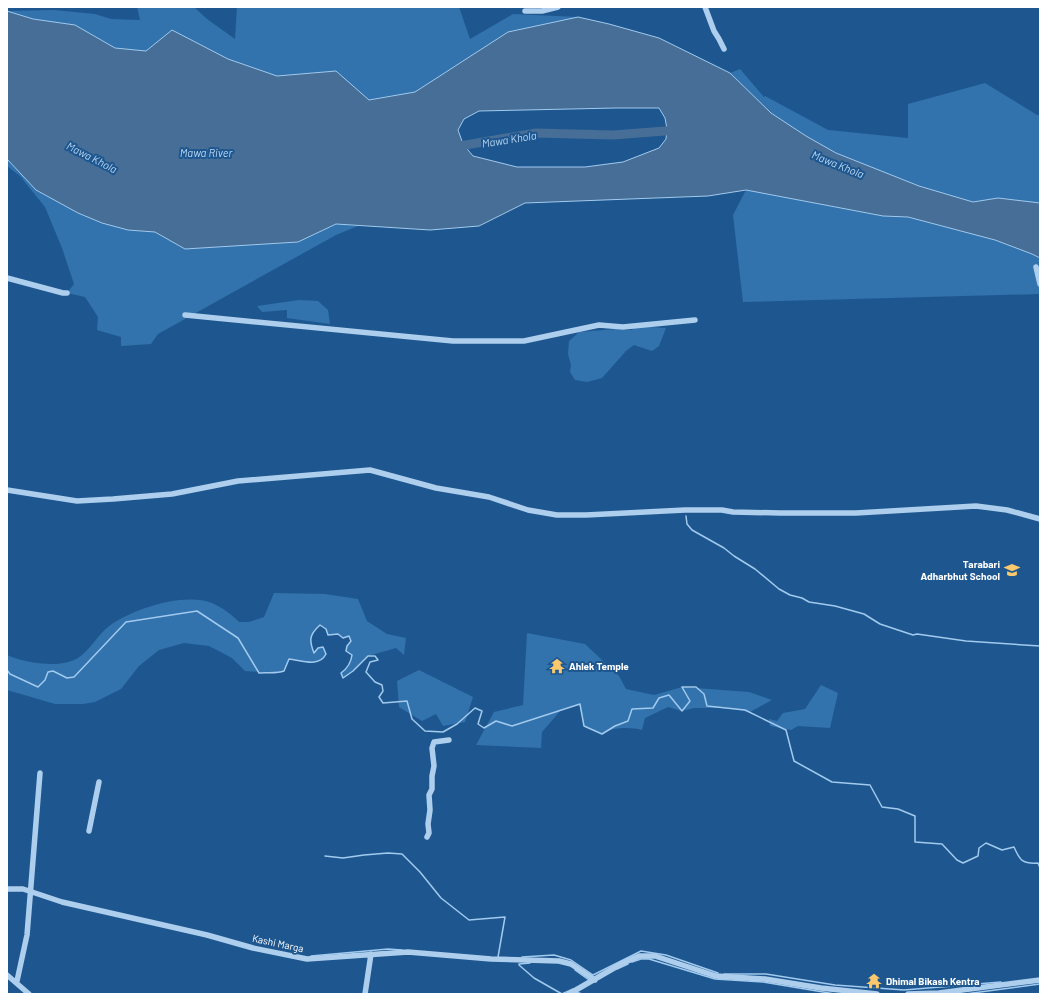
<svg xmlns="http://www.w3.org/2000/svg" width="1047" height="1001" viewBox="0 0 1047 1001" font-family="Barlow,sans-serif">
<rect width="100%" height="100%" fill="#1e578f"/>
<path fill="#3272ad" d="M137 7H194L207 19 235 39 237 7H459L470 39 513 14 578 17 508 32 415 92 368 100 336 71 277 76 228 59 115 48 75 25 33 19 7 11 54 10 95 14 111 19 140 20Z
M740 69 764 97 765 96 828 130 908 138V104L985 83 1037 115H1040V203L998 198 973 202 919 186 836 153 806 136 771 113 730 73Z
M7 159 78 213 102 223 128 230 155 232 185 249 298 242 336 224 358 226 336 235 158 334 151 344 121 346V337L97 330 98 317 85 297 67 293 74 284 62 248 45 207 20 176 7 166Z
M746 190 883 216 908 217 995 240 1032 254 1040 258V294L743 302 733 215Z
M299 300 318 301 328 310 330 324 287 318V310L262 312 257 306Z
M635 326 666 328 659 346 652 351 634 345 626 351 602 378 587 382 575 380 570 372 571 365 568 354 569 341 579 332 616 329 626 330H632Z
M274 593 325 594 358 599 367 621 387 634 406 638 404 655 396 648 368 656 353 671 343 678 341 673C348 668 351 663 352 655L346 651 347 646 351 641 349 636 343 638 338 634 328 635 326 629 320 625C310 634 309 641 314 653L318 648 323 647 326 654C319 669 302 660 289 659L284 671 278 673 245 671 232 658 209 646 184 643 159 650 139 666 121 689 95 702 83 704H55L7 690V655C25 663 60 669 78 658 90 650 97 636 108 627 131 609 184 592 212 603 223 608 231 614 239 622H249L264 617Z
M527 633 585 644 619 676 626 689 654 695 682 687 749 692 772 700 750 712 724 708H694L682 711 668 707 645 718 642 730C630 727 613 727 602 734L584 726 579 704 561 710 542 732 541 748 476 745 494 712 523 705Z
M419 670 473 697 465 722 443 726 436 714 422 721 399 707 397 681Z
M821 685 838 693 830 728 798 726 791 730 770 726 769 719 777 721 783 713 805 709Z"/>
<path fill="#466e96" stroke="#a1caee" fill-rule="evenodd" d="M7 11 33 19 75 25 115 48 146 51 172 30 228 59 277 76 336 71 369 100 415 92 508 32 578 17 609 24 659 38 730 73 771 113 806 136 836 153 919 186 973 202 998 198 1040 203V258L1032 254 995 240 908 217 883 216 746 190 708 196 525 203 479 226 430 230 336 224 298 242 185 249 155 232 128 230 102 223 78 213 36 190 7 159ZM616 108H659L665 118 667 129 666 139 659 148 623 162 585 167H517L473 156 463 144 458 130 464 119 479 111Z"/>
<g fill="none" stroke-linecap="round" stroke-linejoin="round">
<path stroke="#a1caee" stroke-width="1.5" d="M686 516 687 524 692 530 724 548 734 556 755 569 779 589 790 595 802 598 809 602 835 606 864 614 880 624 913 635 917 634 966 641 1040 646
M7 670 10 674 38 687 45 680 48 672 53 671 67 678 74 677 126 622 197 611 238 638 259 673C267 672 276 674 284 671L289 659C301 660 319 668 326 654L323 647 318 648 314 653C309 640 309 635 320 625L326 629 328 635 338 634 343 638 349 636 351 641 347 646 346 651 352 655C351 663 348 668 341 673L343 678 353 671 368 656H375L378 660 370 662 366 672 375 682 382 685 383 691 379 697 383 703 407 701 412 719 425 731 443 732 457 724 475 708 482 711 478 724 484 728 496 721 512 726 580 704 584 726 602 734 615 726 628 721 632 709 653 708 659 698 669 695 682 711 690 701 682 687H696L704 694 707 706 745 710 786 730 794 761 832 782 870 785 882 807 898 809 915 816V842L942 844 957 860 963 863 978 856 979 848 986 843 1002 850 1014 847C1020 861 1023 864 1038 863L1040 868
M325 856 343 858 364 855 388 853 402 854 420 872 441 898 469 920 505 917 498 957
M311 956 388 949 402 950
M522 957 554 955 571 960 593 975 641 951 666 955 718 973
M632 962 641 959H649L715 979 763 982 835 994
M519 964 530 963
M519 965 534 978 562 994
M617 969 628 964
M575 970 589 980
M724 974H766L835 985 904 990 1001 982
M576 992 582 994
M562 994 573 989
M965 994 1040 984"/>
<path stroke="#466e96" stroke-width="9" d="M454 147 536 133 613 135 678 130"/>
<path stroke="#aeceed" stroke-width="5.5" d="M705 7 714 31 719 39 724 49
M525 11H542L558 7
M1036 267 1040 284
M7 278 63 293H67
M185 315 453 341H524L599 325 623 327 695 320
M7 490 77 501 113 499 172 494 238 481 370 470 436 488 489 497 528 510 557 515H586L685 510H722L733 512 780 513H856L976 506 1007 510 1040 519
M89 831 99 782
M427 837 429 833 428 824 430 810 429 795 432 789V776L434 766 432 748 434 742 449 740
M7 889H23L62 902 207 935 253 948 307 959 408 952 491 959 559 961 571 964 595 980
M7 975 29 994
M16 982 17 981 27 935 40 773
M365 994 371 954
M569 994 621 964 639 956H655L716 976 765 979 821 988 877 994
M908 994 939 993 1040 980"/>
</g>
<defs>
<symbol id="school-bare" viewBox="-9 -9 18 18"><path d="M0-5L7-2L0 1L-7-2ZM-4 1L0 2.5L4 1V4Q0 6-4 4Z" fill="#fbc96d" stroke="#1e578f" stroke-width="2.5" paint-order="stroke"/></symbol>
<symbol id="temple-bare" viewBox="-9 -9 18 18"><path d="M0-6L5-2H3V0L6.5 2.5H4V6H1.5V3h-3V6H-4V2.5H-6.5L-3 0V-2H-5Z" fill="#fbc96d" stroke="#1e578f" stroke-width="2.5" paint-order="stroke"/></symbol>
</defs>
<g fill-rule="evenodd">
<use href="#school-bare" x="1001" y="559" width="22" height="22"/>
<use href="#temple-bare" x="546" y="655" width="22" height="22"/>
<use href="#temple-bare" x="863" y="970" width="22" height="22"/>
</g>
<g text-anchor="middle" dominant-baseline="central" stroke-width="4" stroke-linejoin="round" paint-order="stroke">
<g font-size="10" font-weight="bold" fill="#fff" stroke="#1e578f" text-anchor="start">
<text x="1000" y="564" text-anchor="end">Tarabari<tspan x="1000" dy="12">Adharbhut School</tspan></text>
<text x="569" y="666">Ahlek Temple</text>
<text x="886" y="981">Dhimal Bikash Kentra</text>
</g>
<g font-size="10" fill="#fff" stroke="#1e578f">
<text transform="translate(278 943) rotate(12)">Kashi Marga</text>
</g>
<g font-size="11" font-style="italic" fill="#bad8f4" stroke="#1e578f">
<text transform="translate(509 139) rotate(-9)">Mawa Khola</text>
<text x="206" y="152">Mawa River</text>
<text transform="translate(92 157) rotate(27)">Mawa Khola</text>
<text transform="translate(838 164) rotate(22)">Mawa Khola</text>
</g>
</g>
<rect width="1047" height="1001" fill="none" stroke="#ffffff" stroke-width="16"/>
</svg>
